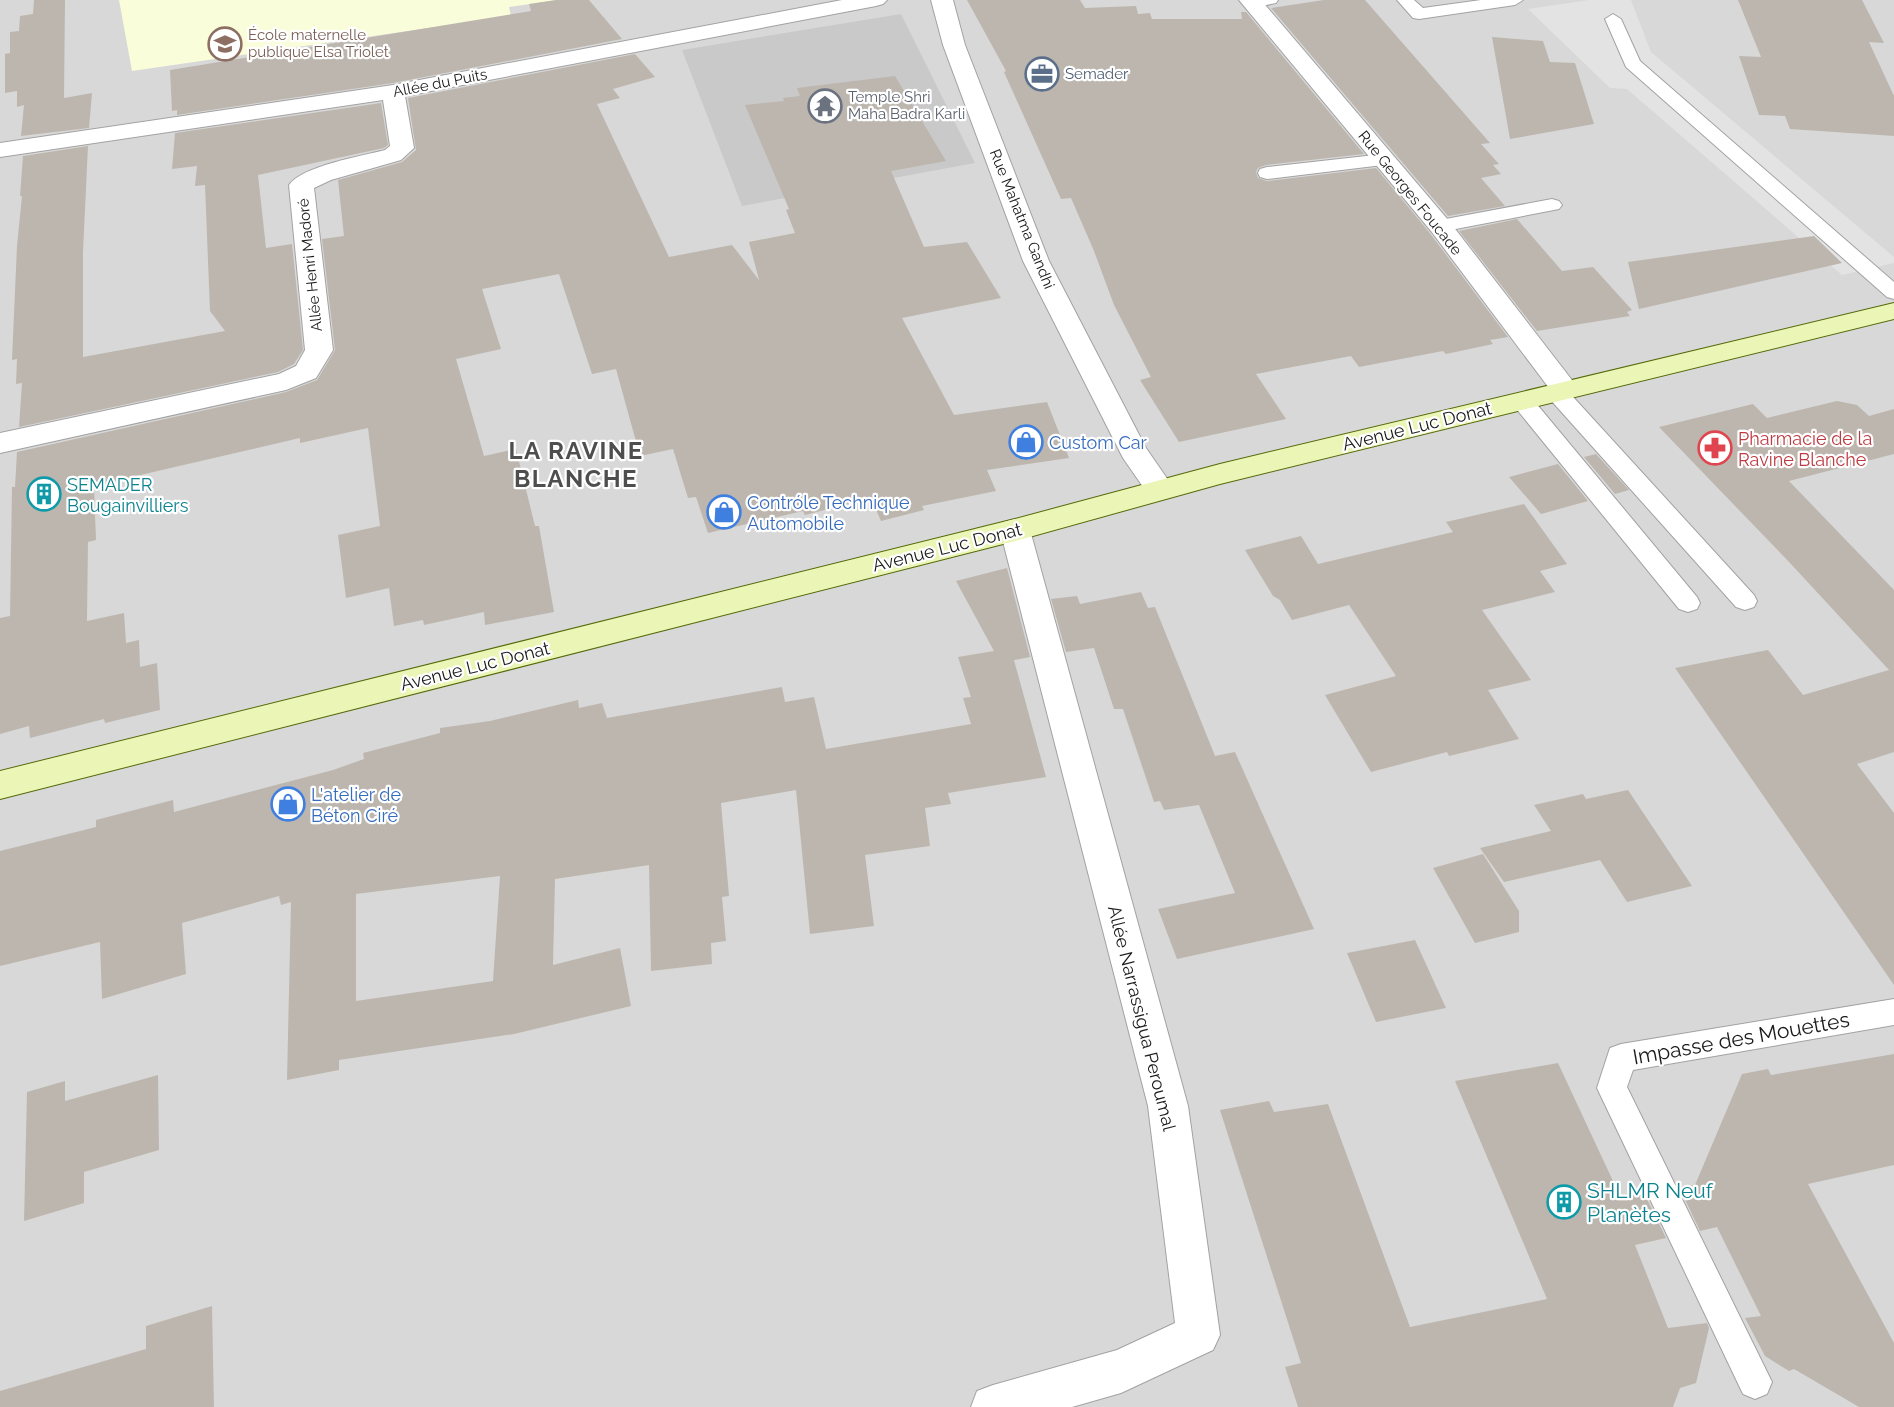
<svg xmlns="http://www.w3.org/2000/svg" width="1894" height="1407" viewBox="0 0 1894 1407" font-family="Raleway,sans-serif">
<rect width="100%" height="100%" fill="#eceae1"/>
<path fill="#d9d8d8" d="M0 0H1894V1407H0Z"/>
<path fill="#f9fdd9" d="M119 0H559L509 7 511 16 132 71Z"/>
<path fill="#c9c9c9" d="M901 14 975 163 742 206 682 50Z"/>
<path fill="#e3e3e3" d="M1589 0H1631L1651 52 1894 257V263L1842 275 1627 89 1610 88 1528 9Z"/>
<path fill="#bcb6ae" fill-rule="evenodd" d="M34 0H65L64 98 92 93 89 128 21 136 24 105 17 107V91L5 93V54L10 53V32L19 31 20 16 33 14Z
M556 0H589L622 39 393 83 177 115V110L172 111 170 70 531 11 529 4Z
M967 0H1080L1085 8 1136 6 1138 14 1150 13 1152 19H1242L1241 12H1246L1364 154 1266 165 1258 168 1256 172 1258 178 1267 181 1376 168 1429 232 1508 337 1490 340 1493 344 1446 354 1443 351 1359 367 1351 356 1256 374 1286 419 1179 442 1140 380 1151 377 1114 305 1094 251 1071 198 1061 199 1004 72 1006 71Z
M1324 0H1365L1490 143 1481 144 1499 164 1493 165 1501 174 1481 178 1505 206 1448 216 1271 8Z
M1738 0H1862L1884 43 1869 42 1894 96V136L1790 129 1785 116 1759 115 1739 56 1761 57Z
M1492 37 1543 41 1550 62 1575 63 1594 124 1510 139Z
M635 54 655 77 613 89 620 98 597 104 669 257 732 245 759 280 749 242 795 233 786 210 789 209 745 105 784 101 783 98 800 96 797 88 895 76 946 161 891 171 924 247 967 242 1001 298 902 318 954 415 1047 402 1069 458 987 470 996 491 922 506 924 510 881 521 871 498 805 515 803 511 708 533 696 497 688 498 673 449 640 456 616 369 592 374 559 274 482 289 501 349 456 359 484 456 516 449 535 526H539L554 612 485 625 484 612 424 625 423 620 394 626 389 588 346 598 338 535 380 526 368 428 300 443V438L110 482 109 485 94 488 96 540 88 542 87 621 124 613 126 643 139 640 140 667 157 663 160 710 105 723 104 719 30 738 29 726 0 734V618L10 616 12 487H15L17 452 286 392 317 380 335 350 322 239 344 236 338 180 402 162 416 150 408 98Z
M381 103 388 145 384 148 258 175 266 248 292 244 303 350 294 364 278 372 19 427 22 383 16 384 17 359 12 360 17 246 22 196H20L23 156 88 146 83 252V357L225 331 210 311 205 185 195 186 197 166 172 169 175 133Z
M1517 219 1562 271 1593 267 1632 310 1627 312 1630 316 1537 331 1459 231Z
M1814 236 1842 263 1639 309 1628 262Z
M1837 401 1857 405 1869 416 1894 409V454L1789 481 1894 590V752L1857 764 1894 813V985L1675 668 1768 650 1803 695 1889 670 1790 563 1659 427 1753 404 1767 418Z
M1596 454 1629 490 1615 494 1584 457Z
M1558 464 1588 501 1541 514 1509 477Z
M1524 504 1567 564 1540 571 1555 592 1482 610 1531 680 1488 690 1519 739 1449 756 1447 752 1371 772 1325 695 1396 676 1349 605 1292 620 1280 600 1273 596 1245 550 1301 536 1318 564 1453 532 1446 522Z
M1007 568 1030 657 1014 660 1046 777 948 793 951 804 925 808 930 846 865 855 874 926 810 934 796 790 721 803 729 896 722 897 726 941 711 943 712 964 651 971 649 865 555 879 553 965 620 948 631 1006 514 1034 339 1060V1070L287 1080 291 902 281 905 279 896 182 923 186 974 102 999 100 942 0 966V851L96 827V820L173 800 174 812 333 770 364 759 363 753 440 733V728L490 721 578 700 579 708 602 703 607 718 782 687 785 702 814 697 826 749 971 724 963 698 971 697 958 657 994 651 956 581ZM500 876 493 981 356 1001V894Z
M1141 592 1148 608 1155 607 1215 756 1235 752 1314 929 1177 959 1158 909 1235 893 1199 805 1164 810 1160 801 1154 802 1123 709H1114L1094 648 1066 652 1051 599 1077 596 1080 604Z
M1628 790 1692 886 1627 902 1600 860 1504 882 1480 848 1551 831 1534 805 1583 794 1586 799Z
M1483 854 1519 911V932L1475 943 1433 868Z
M1415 940 1446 1008 1376 1022 1347 953Z
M1894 1054V1165L1808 1184 1894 1343V1407H1859L1794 1369 1789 1371 1765 1356 1745 1318 1761 1316 1717 1227 1700 1231 1679 1187 1695 1185 1742 1074 1768 1069 1771 1075Z
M1558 1063 1620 1196 1644 1193 1666 1238 1635 1245 1668 1328 1707 1323 1709 1328 1696 1383 1680 1388 1673 1407H1298L1285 1367 1301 1363 1220 1110 1269 1101 1274 1112 1328 1104 1410 1327 1547 1299 1455 1081Z
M158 1075 159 1150 84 1172V1203L24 1221 27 1092 65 1081V1101Z
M212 1306 214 1407H0V1391L146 1349V1326Z"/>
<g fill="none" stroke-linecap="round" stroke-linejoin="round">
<defs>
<path id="lane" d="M1247 0H1278L1276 3 1253 8 1247 6 1245 3Z
M1397 0H1414L1423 8 1481 0H1523L1515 5 1419 19 1413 18Z
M1613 14 1621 19 1640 61 1894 282V299L1887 297 1626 67 1605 19Z
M1384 154 1391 156 1393 160 1391 164 1267 179 1260 177 1258 173 1260 169 1267 167Z
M1552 199 1559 201 1562 205 1559 209 1440 232 1433 230 1430 226 1433 222 1440 220Z
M1556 385 1564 387 1754 595 1757 601 1754 607 1745 610 1736 607 1548 397 1545 392 1548 387Z
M1522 394 1530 396 1697 597 1700 603 1697 609 1688 612 1679 609 1514 406 1511 401 1514 396Z
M1894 999V1025L1633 1070 1627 1087 1772 1382 1767 1394 1755 1399 1743 1394 1597 1088 1610 1048 1621 1044Z"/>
<path id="street" d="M842 0H887L883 4 876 6 405 96 414 148 401 160 331 180 314 188 333 350 316 378 286 390 0 453V433L279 374 296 366 305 350 289 185C302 166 362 156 385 150L390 146 383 100 0 157V143L393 85Z
M931 0H953L965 45 1049 261 1146 448 1175 490 1170 497 1160 500 1150 497 1123 458 1023 261 943 45Z
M1239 0H1261L1449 221 1575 384 1579 390 1575 396 1565 399 1555 396 1431 231Z
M1015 519 1026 522 1030 530 1188 1106 1220 1335 1213 1350 1121 1393 1072 1407H971L977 1391 993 1385 1117 1350 1175 1323 1148 1106 1000 530 1004 522Z"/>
<path id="secondary" d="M1894 303V319L1220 484 1015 541 0 799V771L1015 519 1220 464Z"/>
</defs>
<use href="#lane" stroke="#a2a2a2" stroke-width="2"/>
<use href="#street" stroke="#a2a2a2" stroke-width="2"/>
<use href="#secondary" stroke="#546a0a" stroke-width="2"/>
<use href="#lane" fill="#fff" fill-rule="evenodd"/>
<use href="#street" fill="#fff" fill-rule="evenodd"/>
<use href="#secondary" fill="#eaf5b6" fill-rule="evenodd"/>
</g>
<defs>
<symbol id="school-ring" viewBox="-11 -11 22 22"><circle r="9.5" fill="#fff" stroke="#8d6e63" stroke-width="1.5"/><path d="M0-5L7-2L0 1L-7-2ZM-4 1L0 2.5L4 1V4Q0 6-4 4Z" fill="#8d6e63"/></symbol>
<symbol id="office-ring" viewBox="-11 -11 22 22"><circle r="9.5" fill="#fff" stroke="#5c6f8a" stroke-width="1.5"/><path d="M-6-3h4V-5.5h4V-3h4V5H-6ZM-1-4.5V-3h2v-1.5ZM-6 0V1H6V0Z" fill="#5c6f8a"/></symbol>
<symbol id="temple-ring" viewBox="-11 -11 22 22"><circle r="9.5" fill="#fff" stroke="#6b7280" stroke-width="1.5"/><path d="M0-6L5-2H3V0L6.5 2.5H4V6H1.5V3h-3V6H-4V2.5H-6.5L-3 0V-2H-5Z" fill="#6b7280"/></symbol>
<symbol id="shop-ring" viewBox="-11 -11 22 22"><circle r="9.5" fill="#fff" stroke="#3f7fe0" stroke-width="1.5"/><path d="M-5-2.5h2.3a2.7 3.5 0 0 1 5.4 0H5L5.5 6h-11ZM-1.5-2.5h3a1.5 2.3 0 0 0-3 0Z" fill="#3f7fe0"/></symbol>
<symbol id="pharmacy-ring" viewBox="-11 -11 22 22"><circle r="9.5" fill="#fff" stroke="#e0444e" stroke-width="1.5"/><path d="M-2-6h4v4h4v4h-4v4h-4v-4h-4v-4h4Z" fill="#e0444e"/></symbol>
<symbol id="building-ring" viewBox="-11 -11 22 22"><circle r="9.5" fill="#fff" stroke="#0f9aa8" stroke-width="1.5"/><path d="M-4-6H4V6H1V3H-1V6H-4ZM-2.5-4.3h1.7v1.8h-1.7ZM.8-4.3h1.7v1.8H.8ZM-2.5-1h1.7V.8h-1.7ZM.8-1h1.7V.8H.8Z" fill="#0f9aa8"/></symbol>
</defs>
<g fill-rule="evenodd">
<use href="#school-ring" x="206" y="25" width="38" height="38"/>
<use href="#office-ring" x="1023" y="55" width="38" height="38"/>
<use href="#temple-ring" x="806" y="87" width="38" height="38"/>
<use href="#shop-ring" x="1007" y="423" width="38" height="38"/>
<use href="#pharmacy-ring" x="1696" y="429" width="38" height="38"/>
<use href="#building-ring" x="25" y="475" width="38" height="38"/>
<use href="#shop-ring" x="705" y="493" width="38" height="38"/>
<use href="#shop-ring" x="269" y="785" width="38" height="38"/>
<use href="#building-ring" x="1545" y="1183" width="38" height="38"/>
</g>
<g text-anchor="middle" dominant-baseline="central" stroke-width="4.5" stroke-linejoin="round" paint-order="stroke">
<g font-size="15" fill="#785e54" stroke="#fff" text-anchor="start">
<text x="248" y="35">École maternelle<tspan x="248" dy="17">publique Elsa Triolet</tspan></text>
</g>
<g font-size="15" fill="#4e5e75" stroke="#fff" text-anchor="start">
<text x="1065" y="74">Semader</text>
</g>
<g font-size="15" fill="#1b1b1b" stroke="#fff">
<text transform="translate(440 83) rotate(-11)">Allée du Puits</text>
<text transform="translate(1410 193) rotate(51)">Rue Georges Foucade</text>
<text transform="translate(1022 219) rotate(68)">Rue Mahatma Gandhi</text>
<text transform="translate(310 265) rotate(-96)">Allée Henri Madoré</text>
</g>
<g font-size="15" fill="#5b616d" stroke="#fff" text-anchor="start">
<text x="848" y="97">Temple Shri<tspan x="848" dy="17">Maha Badra Karli</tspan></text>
</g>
<g font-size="18" fill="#1b1b1b" stroke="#fff">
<text transform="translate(1417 426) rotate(-14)">Avenue Luc Donat</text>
<text transform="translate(947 547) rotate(-14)">Avenue Luc Donat</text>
<text transform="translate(475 666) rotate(-14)">Avenue Luc Donat</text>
<text transform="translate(1142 1018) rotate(76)">Allée Narrassigua Peroumal</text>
</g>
<g font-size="18" fill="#be3a42" stroke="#fff" text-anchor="start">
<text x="1738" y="438">Pharmacie de la<tspan x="1738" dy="21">Ravine Blanche</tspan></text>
</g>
<g font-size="18" fill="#366cbe" stroke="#fff" text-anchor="start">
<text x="1049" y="442">Custom Car</text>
<text x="747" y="502">Contróle Technique<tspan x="747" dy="21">Automobile</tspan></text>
<text x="311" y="794">L'atelier de<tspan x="311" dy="21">Béton Ciré</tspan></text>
</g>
<g font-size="18" fill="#0d838f" stroke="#fff" text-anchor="start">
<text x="67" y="484">SEMADER<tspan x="67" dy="21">Bougainvilliers</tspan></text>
</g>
<g font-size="21" fill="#1b1b1b" stroke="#fff">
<text transform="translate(1741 1038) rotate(-10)">Impasse des Mouettes</text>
</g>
<g font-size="21" fill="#0d838f" stroke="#fff" text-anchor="start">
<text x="1587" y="1190">SHLMR Neuf<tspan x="1587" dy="24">Planètes</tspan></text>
</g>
<g font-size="24" font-weight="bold" letter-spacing="1.5" fill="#4e4e4e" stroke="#fff">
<text x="576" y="450">LA RAVINE<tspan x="576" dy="28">BLANCHE</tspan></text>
</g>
</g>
</svg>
